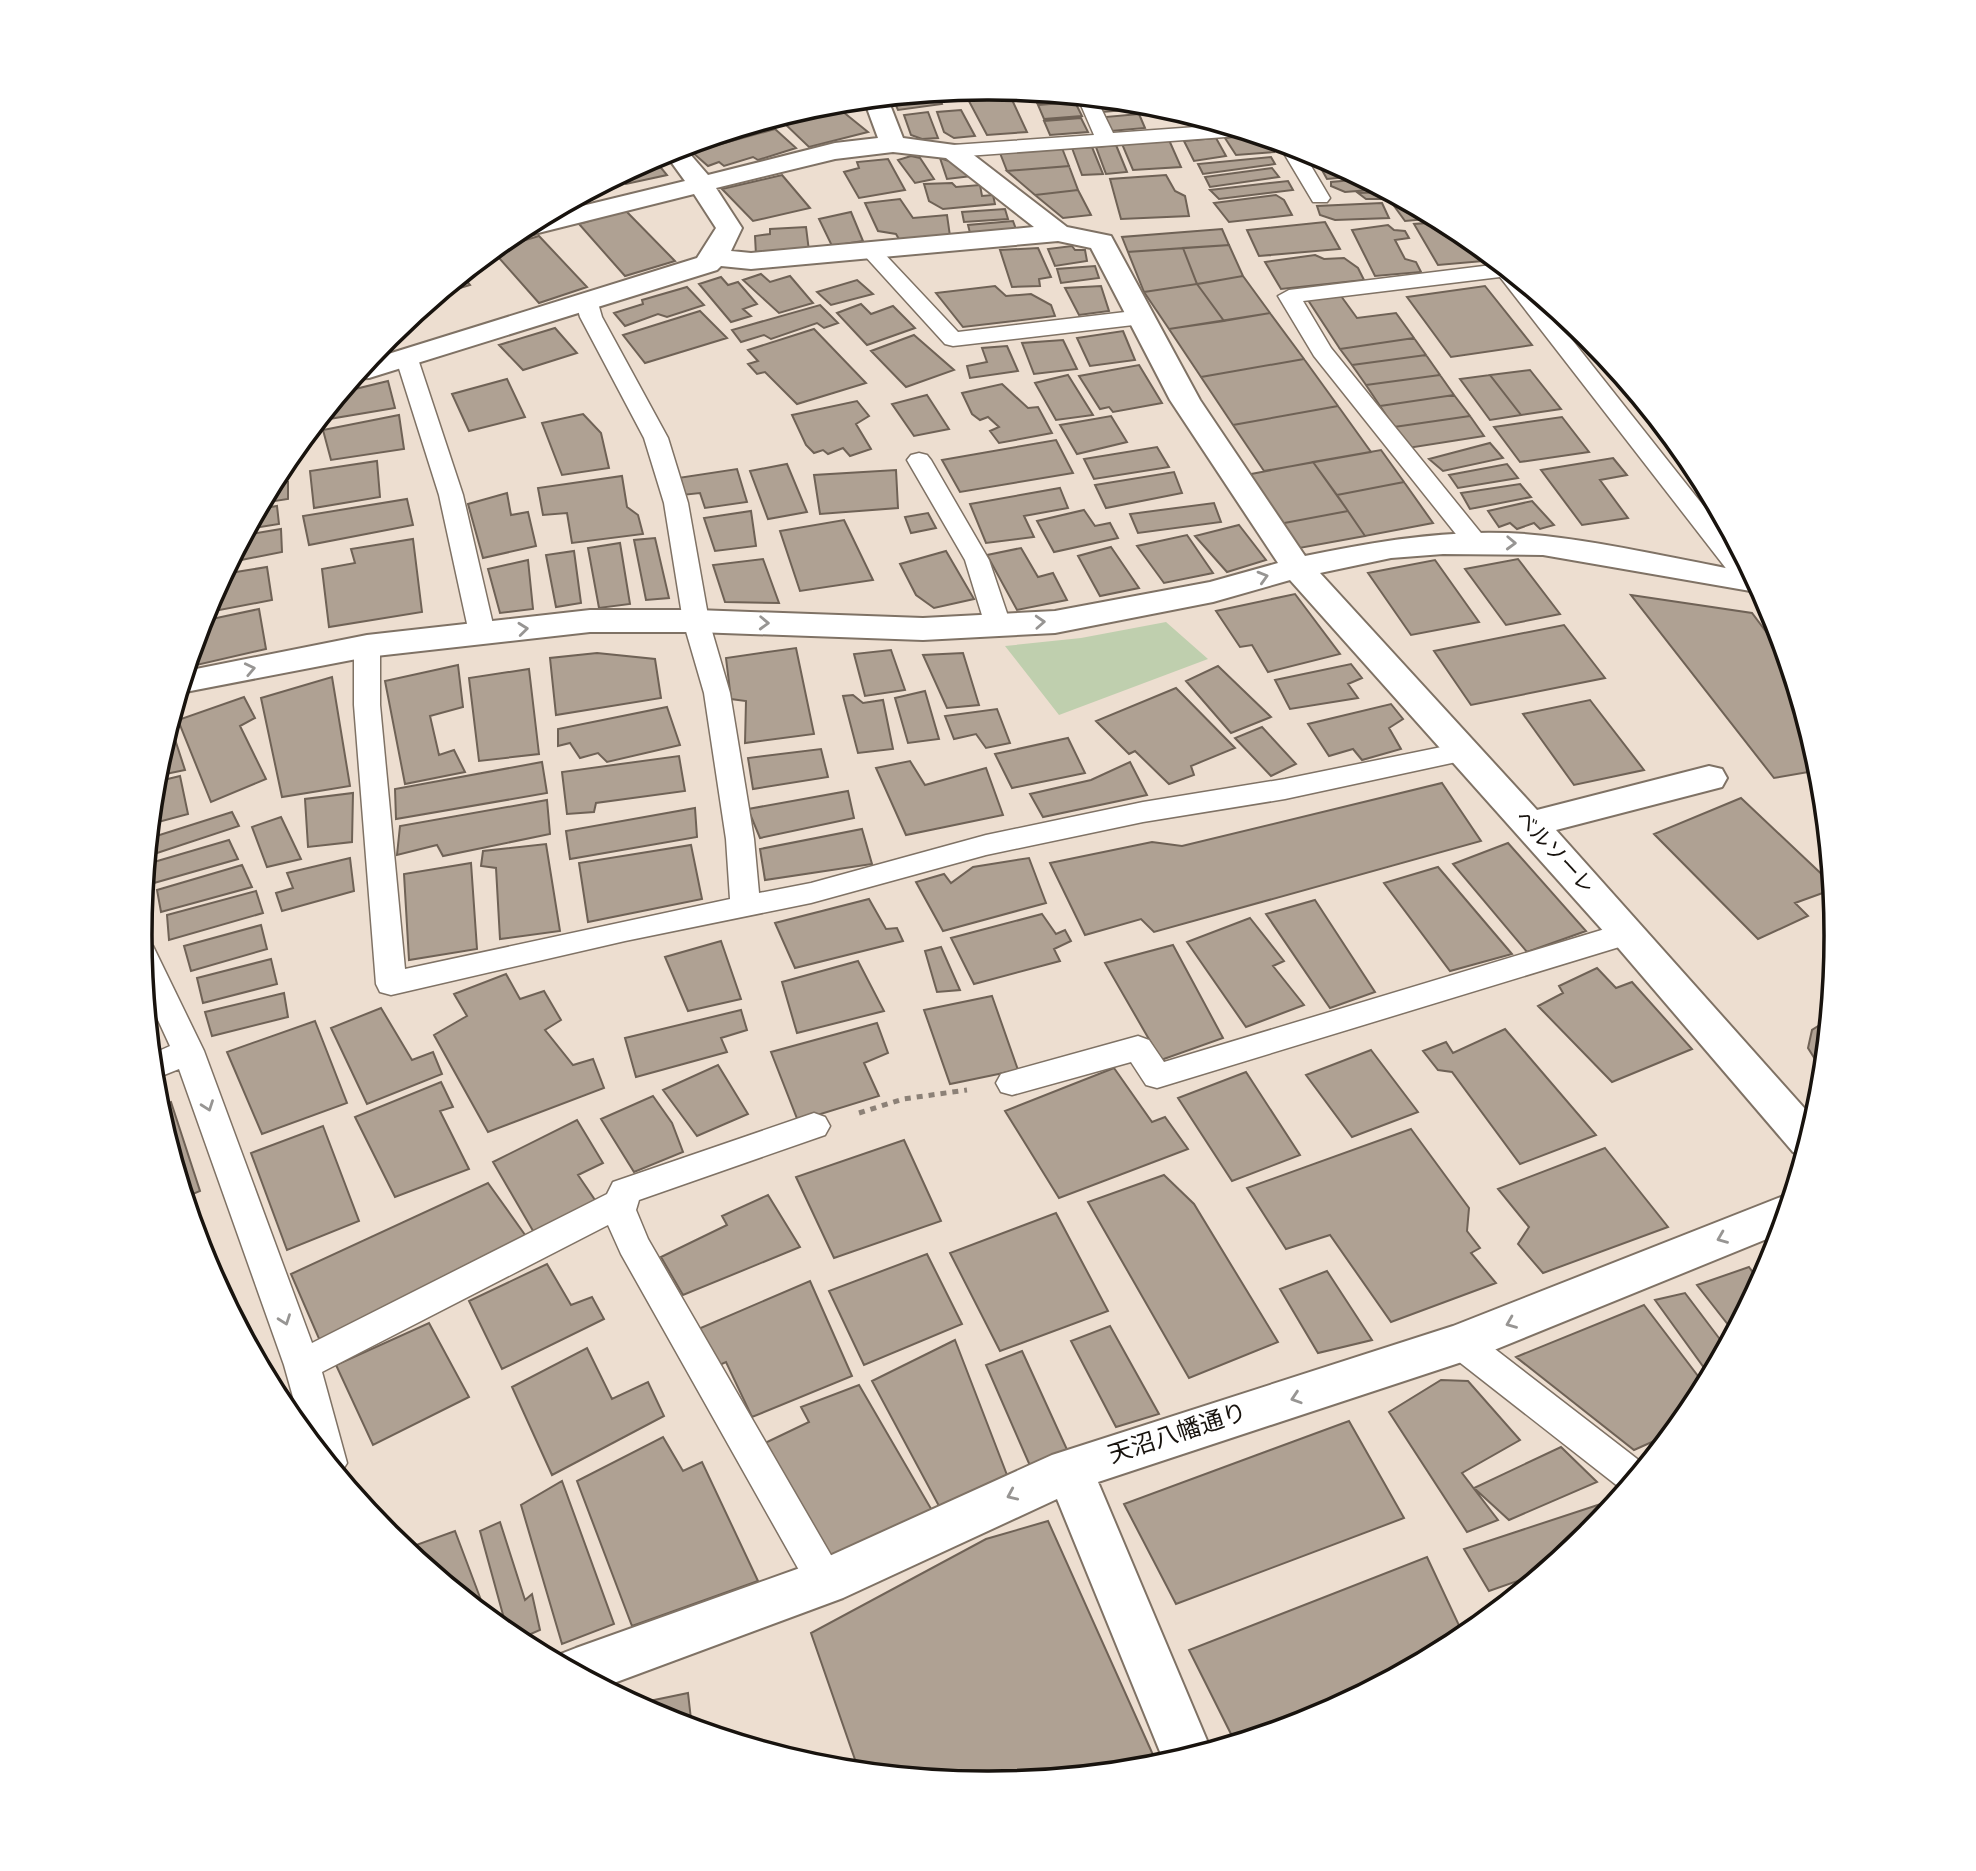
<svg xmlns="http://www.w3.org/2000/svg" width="1976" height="1871" viewBox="0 0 1976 1871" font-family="Overpass,'Noto Sans JP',sans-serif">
<rect width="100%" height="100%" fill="#edded0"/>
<path fill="#bfcfae" d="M1166 622 1208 659 1059 715 1005 646 1081 638Z"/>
<path fill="#afa193" stroke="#6f6256" stroke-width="2" d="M988 88 1007 89 1027 132 987 135 963 90Z
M938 92 942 104 898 110 892 97Z
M1032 92 1073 96 1074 99 1037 103Z
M1110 99 1135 102 1139 109 1102 112 1096 101Z
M1075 102 1082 116 1044 119 1038 105Z
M1149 103 1154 104 1176 111 1152 114Z
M837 107 868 132 809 147 784 123Z
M961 110 975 136 954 138 944 132 937 112Z
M928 112 938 138 922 139 911 135 904 115Z
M1139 114 1145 128 1111 131 1105 117Z
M1081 118 1088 132 1050 135 1044 121Z
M775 129 796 148 758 160 753 157 724 166 719 162 708 166 692 152Z
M1250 135 1257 140 1269 139 1274 152 1236 155 1225 138Z
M1216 138 1226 156 1194 161 1184 141Z
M1169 140 1181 167 1133 170 1122 144Z
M1116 145 1127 172 1106 174 1096 147Z
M1092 147 1103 174 1082 175 1072 148Z
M1062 148 1069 166 1007 171 1000 153Z
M911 156 920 158 934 179 915 183 898 160Z
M1271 157 1275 164 1203 174 1198 164Z
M653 158 667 175 626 184 618 176Z
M940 158 961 165 972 176 947 179Z
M888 159 905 190 859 198 844 172 859 168 857 162Z
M1069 166 1078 190 1035 195 1007 171Z
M1272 168 1279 177 1210 187 1205 177Z
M1343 168 1358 176 1327 179 1322 170Z
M782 175 810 208 753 221 722 189Z
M1166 175 1175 191 1185 196 1189 216 1121 219 1110 179Z
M1364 179 1382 189 1345 192 1331 186V182Z
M1288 181 1293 190 1219 199 1210 190Z
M952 183 956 187 980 185 982 196 993 195 995 204 943 209 929 201 924 184Z
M1078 190 1091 215 1063 218 1035 195Z
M1387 192 1424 212 1428 219 1405 221 1389 199H1366L1358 193Z
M1276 195 1284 200 1292 215 1229 222 1214 203Z
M900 199 913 218 947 215 950 236 900 241 896 234 878 231 865 203Z
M1382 203 1389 218 1335 220 1320 215 1317 206Z
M1005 209 1008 219 964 222 962 212Z
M625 210 675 261 625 276 579 224Z
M851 212 863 241 832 246 819 219Z
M1013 221 1017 232 971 237 968 225Z
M1325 222 1340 249 1259 256 1247 230Z
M1442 222 1459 231 1495 260 1438 265 1414 224Z
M1388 225 1394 230 1405 231 1409 238 1395 240 1405 259 1416 262 1421 272 1375 276 1352 230Z
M806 227 809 251 756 255 755 236 770 234V229Z
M1222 229 1229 245 1128 252 1122 237Z
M539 236 587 287 539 303 492 250Z
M1229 245 1243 276 1197 284 1183 248Z
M1072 246 1075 250H1085L1087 261 1055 266 1048 249Z
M1038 248 1051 277 1039 279 1040 286 1012 287 1000 250Z
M1183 248 1197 284 1144 292 1128 252Z
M1315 255 1324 259 1344 258 1358 268 1364 280 1281 289 1265 262Z
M1095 266 1099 278 1061 283 1057 269Z
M761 274 770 282 790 276 813 303 779 313 743 280Z
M462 275 470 285 440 294Z
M1243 276 1270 313 1224 321 1197 284Z
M721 277 728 285 738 282 757 304 743 309 751 316 731 322 699 284Z
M857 280 873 294 831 305 817 292Z
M1197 284 1224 321 1169 329 1144 292Z
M995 286 1006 296 1031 294 1051 305 1055 316 963 327 936 293Z
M1101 286 1109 311 1079 315 1065 288Z
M1485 286 1532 345 1451 357 1407 297Z
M687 287 704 305 667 317 658 314 625 326 614 313 643 304 642 300Z
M1341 296 1357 318 1396 313 1414 338 1340 349 1308 300Z
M1545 303 1588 336 1600 351 1588 353Z
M861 304 871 314 893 306 915 328 867 345 837 313Z
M820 305 838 323 824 328 817 323 771 339 764 335 741 342 732 330Z
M700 311 727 338 645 363 623 335Z
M1270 313 1304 359 1201 377 1169 329Z
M555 328 577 353 523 370 499 345Z
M814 329 866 383 797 404 765 372 757 374 748 364 758 361 748 350Z
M1123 331 1135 360 1090 366 1077 338Z
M914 335 954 370 906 387 871 351Z
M1414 338 1426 355 1352 365 1340 349Z
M1063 340 1077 369 1034 374 1022 343Z
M1007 346 1018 371 970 378 967 366 987 362 982 348Z
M1426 355 1440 375 1366 385 1352 365Z
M1304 359 1338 406 1233 425 1201 377Z
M1139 365 1162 403 1113 412 1109 407 1100 409 1079 376Z
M1530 370 1561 409 1521 415 1490 375Z
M1068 375 1093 415 1056 420 1035 383Z
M1440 375 1454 395 1380 406 1366 385Z
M1490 375 1521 415 1490 420 1460 379Z
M507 379 525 417 469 431 452 394Z
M388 381 395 408 323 420 343 392Z
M1002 384 1028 408 1038 407 1052 433 999 443 990 431 999 427 988 417 980 420 972 414 962 393Z
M1629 386 1693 465 1699 476 1697 477Z
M927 395 949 429 914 436 892 404Z
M1454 395 1470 416 1394 427 1380 406Z
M857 401 869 416 856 424 871 449 850 456 843 448 828 454 823 450 814 453 806 445 792 415Z
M1338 406 1371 452 1264 471 1233 425Z
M583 414 601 433 609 468 562 475 542 423Z
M399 415 404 449 331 460 323 430Z
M1111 416 1127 442 1077 454 1060 425Z
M1470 416 1484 436 1408 448 1394 427Z
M1562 417 1589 452 1520 462 1494 427Z
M1056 440 1073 473 960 492 942 460Z
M1490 443 1503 458 1443 471 1429 459Z
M1157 447 1169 467 1094 479 1084 459Z
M1381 450 1404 482 1337 495 1313 462Z
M1613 458 1627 475 1600 480 1628 518 1582 525 1541 470Z
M377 461 380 497 314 508 310 471Z
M1313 462 1348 511 1279 524 1246 475Z
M787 464 807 512 768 519 750 471Z
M1507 464 1518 478 1458 488 1449 475Z
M737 469 747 502 705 508 700 493 682 495 678 478Z
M896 470 898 508 820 514 814 475Z
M1174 472 1182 493 1106 508 1095 485Z
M622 476 627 507 638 515 643 534 572 543 567 513 543 515 538 488Z
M288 482V499L262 503 272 485Z
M1404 482 1433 523 1365 536 1337 495Z
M1520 484 1531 497 1470 509 1461 493Z
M1060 488 1068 508 1024 516 1034 537 986 543 970 504Z
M507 493 511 515 528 512 536 546 483 558 468 504Z
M407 499 413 525 309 545 303 516Z
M1532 501 1554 525 1540 529 1534 523 1517 529 1510 523 1499 527 1488 511Z
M1214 503 1221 522 1138 533 1130 514Z
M277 506 279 524 248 529 259 509Z
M1084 510 1095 526 1110 523 1118 538 1054 552 1037 521Z
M751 511 756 546 715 551 704 518Z
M1348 511 1365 536 1294 549 1279 524Z
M928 513 936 528 911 533 905 517Z
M844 520 873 580 800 591 780 531Z
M1239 525 1266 560 1227 572 1195 536Z
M281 529 282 552 231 562 245 535Z
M1187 535 1213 573 1164 583 1137 546Z
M655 538 669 598 646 600 634 540Z
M413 539 422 612 329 627 322 569 355 563 351 549Z
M620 543 630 604 599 608 588 548Z
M1111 547 1139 588 1100 596 1078 556Z
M1021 548 1038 577 1053 573 1067 600 1017 610 987 555Z
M574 551 581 603 556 607 546 555Z
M946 551 974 599 934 608 916 595 900 564Z
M763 559 779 603 725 602 713 565Z
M1518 559 1560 614 1506 625 1465 569Z
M528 560 533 609 500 613 488 569Z
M1435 560 1479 622 1411 635 1368 573Z
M267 567 272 600 204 613 224 574Z
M1295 594 1340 654 1268 672 1252 645 1240 647 1216 611Z
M1631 595 1752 613 1785 657 1820 770 1774 778Z
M259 609 266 649 188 667 202 621Z
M1564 625 1605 678 1471 705 1434 651Z
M796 648 814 734 745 743 746 701 731 699 726 658Z
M891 650 905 690 865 696 854 654Z
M597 653 655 659 661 698 556 715 550 658Z
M963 653 979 705 947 708 923 655Z
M1351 664 1362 678 1348 684 1358 698 1290 709 1275 680Z
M458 665 463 707 430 716 439 755 454 750 465 772 405 784 385 681Z
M1218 666 1271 717 1231 733 1186 681Z
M529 669 539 754 479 761 469 678Z
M332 677 350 786 282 797 261 698Z
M1176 688 1235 748 1191 766 1194 775 1169 784 1135 751 1129 754 1096 721Z
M925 691 939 739 908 743 895 698Z
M853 695 863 703 883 700 893 749 858 753 843 696Z
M244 697 255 718 240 726 266 779 211 802 178 720Z
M1590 700 1644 770 1574 785 1523 714Z
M1391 704 1403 719 1389 728 1401 749 1362 760 1353 749 1329 756 1308 724Z
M667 707 680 745 607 762 598 753 580 758 570 743 558 746V729Z
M997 709 1010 743 986 748 976 734 954 739 945 716Z
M170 724 185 770 156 776V770Z
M1262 727 1296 764 1271 776 1235 738Z
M1068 738 1085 773 1012 788 995 754Z
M821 749 828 777 753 789 748 758Z
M679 756 685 791 596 803 594 812 567 814 562 772Z
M910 761 925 785 986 768 1003 815 906 835 876 768Z
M542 762 547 793 396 819 395 789Z
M1130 762 1147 795 1043 817 1030 794 1091 780Z
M180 776 188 814 151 824 155 782Z
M1442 783 1481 841 1154 932 1141 919 1085 935 1050 863 1152 842 1182 846Z
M848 791 854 818 760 838 748 809Z
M353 793 352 842 308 847 305 799Z
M1741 798 1831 883V890L1795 903 1808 916 1758 939 1654 834Z
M547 800 550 834 443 856 437 845 397 855 400 826Z
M695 808 697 837 570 859 566 831Z
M232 812 239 826 154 854 149 845 150 838Z
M281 817 301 859 267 867 252 827Z
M862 829 872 864 765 880 760 849Z
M229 840 238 859 154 883 147 868V864Z
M1508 843 1586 931 1527 952 1453 864Z
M546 844 560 931 500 939 496 868 481 866 483 851Z
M691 845 702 899 588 922 579 863Z
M350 858 354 891 282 911 276 893 293 888 287 873Z
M1029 858 1046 903 943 931 916 882 944 874 951 883 973 867Z
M471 863 477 949 409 960 404 874Z
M242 865 252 887 161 912 157 890Z
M1438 867 1512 954 1450 971 1384 883Z
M256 891 263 913 169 940 167 915Z
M869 899 886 929 897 928 903 941 795 968 775 923Z
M1315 900 1375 992 1330 1008 1266 914Z
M1042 914 1056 934 1065 930 1071 941 1054 949 1060 961 974 984 951 938Z
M1250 918 1284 961 1273 966 1304 1005 1246 1027 1187 942Z
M261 925 267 949 191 971 184 946Z
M721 941 741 999 688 1011 665 957Z
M1173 945 1223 1038 1161 1060 1105 963Z
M941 947 960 990 937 992 925 951Z
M271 959 277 984 203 1003 197 978Z
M858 961 884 1011 797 1033 782 982Z
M1597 968 1616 988 1632 982 1692 1049 1612 1082 1538 1006 1563 993 1559 986Z
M506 974 520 999 544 991 561 1020 545 1030 573 1065 593 1059 604 1088 488 1132 434 1035 467 1016 454 994Z
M284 993 288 1017 212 1036 205 1012Z
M992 996 1018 1070 950 1084 924 1010Z
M381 1008 412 1060 433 1052 442 1074 367 1104 331 1028Z
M741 1010 747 1030 721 1038 727 1052 636 1077 625 1038Z
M1828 1020 1823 1072 1808 1048 1812 1030Z
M315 1021 347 1103 262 1134 227 1052Z
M877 1023 888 1053 864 1063 879 1096 798 1121 771 1052Z
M1505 1029 1596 1135 1520 1164 1452 1072 1438 1070 1423 1051 1446 1042 1453 1053Z
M1371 1050 1418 1112 1352 1137 1306 1075Z
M718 1065 748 1114 697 1136 663 1090Z
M1114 1068 1152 1122 1165 1117 1188 1149 1059 1198 1005 1111Z
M1246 1072 1300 1155 1232 1181 1178 1098Z
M441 1082 453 1107 440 1111 469 1169 395 1197 355 1117Z
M653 1096 672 1123 683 1152 634 1172 601 1119Z
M171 1102 200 1191 186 1197 158 1107Z
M577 1120 603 1163 578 1175 597 1203 536 1236 493 1162Z
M323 1126 359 1221 287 1250 251 1153Z
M1411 1129 1469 1208 1467 1231 1480 1248 1471 1253 1496 1283 1391 1322 1330 1235 1286 1249 1247 1188Z
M904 1140 941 1221 834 1258 796 1177Z
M1605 1148 1668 1227 1543 1273 1518 1244 1529 1227 1498 1189Z
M1164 1175 1194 1204 1278 1342 1189 1378 1088 1202Z
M488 1183 528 1239 320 1341 291 1274Z
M768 1195 800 1247 683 1295 661 1257 727 1225 722 1216Z
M1056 1213 1108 1311 1000 1351 950 1253Z
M203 1231 224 1281 217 1284 204 1260 197 1234Z
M927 1254 962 1324 864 1365 829 1291Z
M547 1264 571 1305 592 1297 604 1319 502 1369 469 1301Z
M1749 1267 1760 1282 1733 1331 1697 1285Z
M1327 1271 1372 1340 1318 1353 1280 1289Z
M810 1281 852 1376 752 1417 726 1362 715 1367 696 1330Z
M1685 1293 1725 1346 1710 1376 1655 1300Z
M1644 1305 1704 1384 1689 1393 1695 1403 1670 1434 1634 1450 1516 1357Z
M429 1323 469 1397 373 1445 336 1365Z
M1110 1326 1159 1414 1116 1427 1071 1341Z
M955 1340 1007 1475 939 1506 872 1381Z
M587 1348 612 1399 648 1382 664 1416 552 1475 512 1387Z
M1022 1351 1069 1454 1031 1468 986 1365Z
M1441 1380 1468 1381 1520 1440 1462 1473 1498 1520 1467 1532 1389 1412Z
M859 1385 937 1519 834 1569 765 1443 809 1422 801 1407Z
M1349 1421 1404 1518 1176 1604 1124 1504Z
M663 1437 683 1471 702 1462 758 1581 632 1626 577 1481Z
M1561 1447 1597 1482 1509 1520 1474 1488Z
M562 1481 614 1624 562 1644 521 1505Z
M1613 1500 1587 1535 1543 1572 1489 1591 1464 1549Z
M1048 1521 1158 1766 988 1783 859 1771 811 1633 986 1539Z
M500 1522 525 1600 532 1594 540 1630 517 1640 508 1633 480 1531Z
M455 1531 487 1616 405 1549Z
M1427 1557 1464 1636 1312 1719 1235 1742 1189 1650Z
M688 1693 692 1728 663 1719 635 1704Z"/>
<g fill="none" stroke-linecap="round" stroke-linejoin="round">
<defs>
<path id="service" d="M1077 96 1096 98 1113 133 1224 125 1247 132 1239 136 953 157 943 151 953 145 1094 135Z
M1281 143 1301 149 1330 198 1327 202H1313L1279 145Z
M871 245 878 247 958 332 1142 310 1153 317 1142 324 953 346 945 344 864 255 861 251 864 247Z
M1500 264 1535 293 1740 552 1759 589H1742L1500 277 1303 301 1331 348 1485 538 1488 543 1485 548H1467L1314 356 1278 296 1289 290Z
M587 297 598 303 602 317 668 438 688 503 709 621 730 693 754 839 759 893 811 883 986 835 1143 802 1285 779 1461 743 1471 745 1475 752 1471 759 1461 761 1285 799 1143 822 986 855 811 903 625 941 391 995 380 992 376 984 354 705V646L358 640H376L380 646V705L405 969 730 899 726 839 704 693 683 621 664 503 644 438 580 317 576 303Z
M407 352 418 359 463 495 495 633 491 639H473L469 633 439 495 396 359Z
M919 453 927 455 931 460 989 560 1011 625 1007 631H989L985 625 965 560 907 460 911 455Z
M1628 922 1639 925 1643 933 1639 941 1157 1088 1146 1085 1131 1062 1012 1095 1001 1092 996 1083 1001 1074 1138 1036 1149 1040 1164 1062Z
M142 943 153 946 204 1051 312 1343 607 1194 613 1182 814 1113 825 1117 830 1126 825 1135 639 1200 636 1210 648 1239 839 1569 845 1582 839 1595 826 1600 813 1595 621 1254 608 1225 322 1372 347 1463 339 1476 302 1429 284 1365 179 1069 154 1079 152 1054 170 1046 146 994Z
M1461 1328 1473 1332 1645 1465 1624 1491 1449 1354 1444 1343 1449 1332Z"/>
<path id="minor" d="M887 97 903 138 962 146 1067 227 1111 236 1200 400 1305 556C1383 540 1465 526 1545 536 1614 544 1683 560 1751 573L1762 593 1543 555 1443 554 1391 558 1320 573 1537 810 1709 766 1722 769 1727 778 1722 787 1556 830 1814 1119 1803 1155 1793 1152 1614 943 1290 580 1213 602 1055 633 923 640 696 632H590L367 657 180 693 186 671 367 635 590 610H696L923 618 1055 611 1210 582 1278 563 1170 400 1091 248 1058 241 751 269 721 266 717 270 369 378 353 379 369 360 697 258 716 228 694 194 518 238 510 236 545 215 685 181 664 152 683 146 708 175 835 143 878 138 864 100ZM893 152 946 158 1034 227 751 253 731 251 742 228 716 188 835 159Z
M1786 1195 1791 1197 1779 1234 1477 1357 1098 1482 1211 1750 1165 1764 1057 1499 843 1598 603 1687 555 1661 558 1655 576 1648 814 1563 1052 1455 1453 1326Z"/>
</defs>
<use href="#service" stroke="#7f7265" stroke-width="3"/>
<use href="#minor" stroke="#7f7265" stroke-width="4"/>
<path stroke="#8c8177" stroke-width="5" stroke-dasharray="6 6" stroke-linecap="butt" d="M859 1113 903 1099 967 1090"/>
<use href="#service" fill="#fff" fill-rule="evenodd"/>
<use href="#minor" fill="#fff" fill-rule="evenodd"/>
</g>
<defs><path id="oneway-chevron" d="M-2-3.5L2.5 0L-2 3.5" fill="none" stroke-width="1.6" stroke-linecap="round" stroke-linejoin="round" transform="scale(1.75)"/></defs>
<g stroke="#979593">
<use href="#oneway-chevron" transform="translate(1511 543) rotate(2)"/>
<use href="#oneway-chevron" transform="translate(1263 577) rotate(-16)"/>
<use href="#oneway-chevron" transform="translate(1040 622) rotate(-3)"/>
<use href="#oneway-chevron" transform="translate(764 623) rotate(2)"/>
<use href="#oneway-chevron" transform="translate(523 629) rotate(-6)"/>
<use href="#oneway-chevron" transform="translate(250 669) rotate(-12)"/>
<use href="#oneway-chevron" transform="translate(208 1106) rotate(70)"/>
<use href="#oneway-chevron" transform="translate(1722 1238) rotate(158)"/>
<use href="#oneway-chevron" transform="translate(285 1320) rotate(70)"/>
<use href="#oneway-chevron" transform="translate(1511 1323) rotate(158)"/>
<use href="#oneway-chevron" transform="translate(1296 1398) rotate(162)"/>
<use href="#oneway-chevron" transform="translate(1012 1495) rotate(156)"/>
</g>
<g text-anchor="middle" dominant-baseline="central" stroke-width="6" stroke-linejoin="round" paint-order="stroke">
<g font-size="21" fill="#18130e" stroke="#fff">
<text transform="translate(1554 853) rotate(47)">ベルソーレ</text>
</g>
<g font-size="24" fill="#18130e" stroke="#fff">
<text transform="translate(1178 1435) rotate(-18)">天沼八幡通り</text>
</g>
</g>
<path d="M0 0H1976V1871H0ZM987 100H989A835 835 0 0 1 1824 935V936A835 835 0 0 1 989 1771H987A835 835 0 0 1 152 936V935A835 835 0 0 1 987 100Z" fill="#fff" fill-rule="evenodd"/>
<path fill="none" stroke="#18130e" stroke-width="3.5" d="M987 100H989A835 835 0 0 1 1824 935V936A835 835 0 0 1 989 1771H987A835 835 0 0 1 152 936V935A835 835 0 0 1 987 100Z"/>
</svg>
